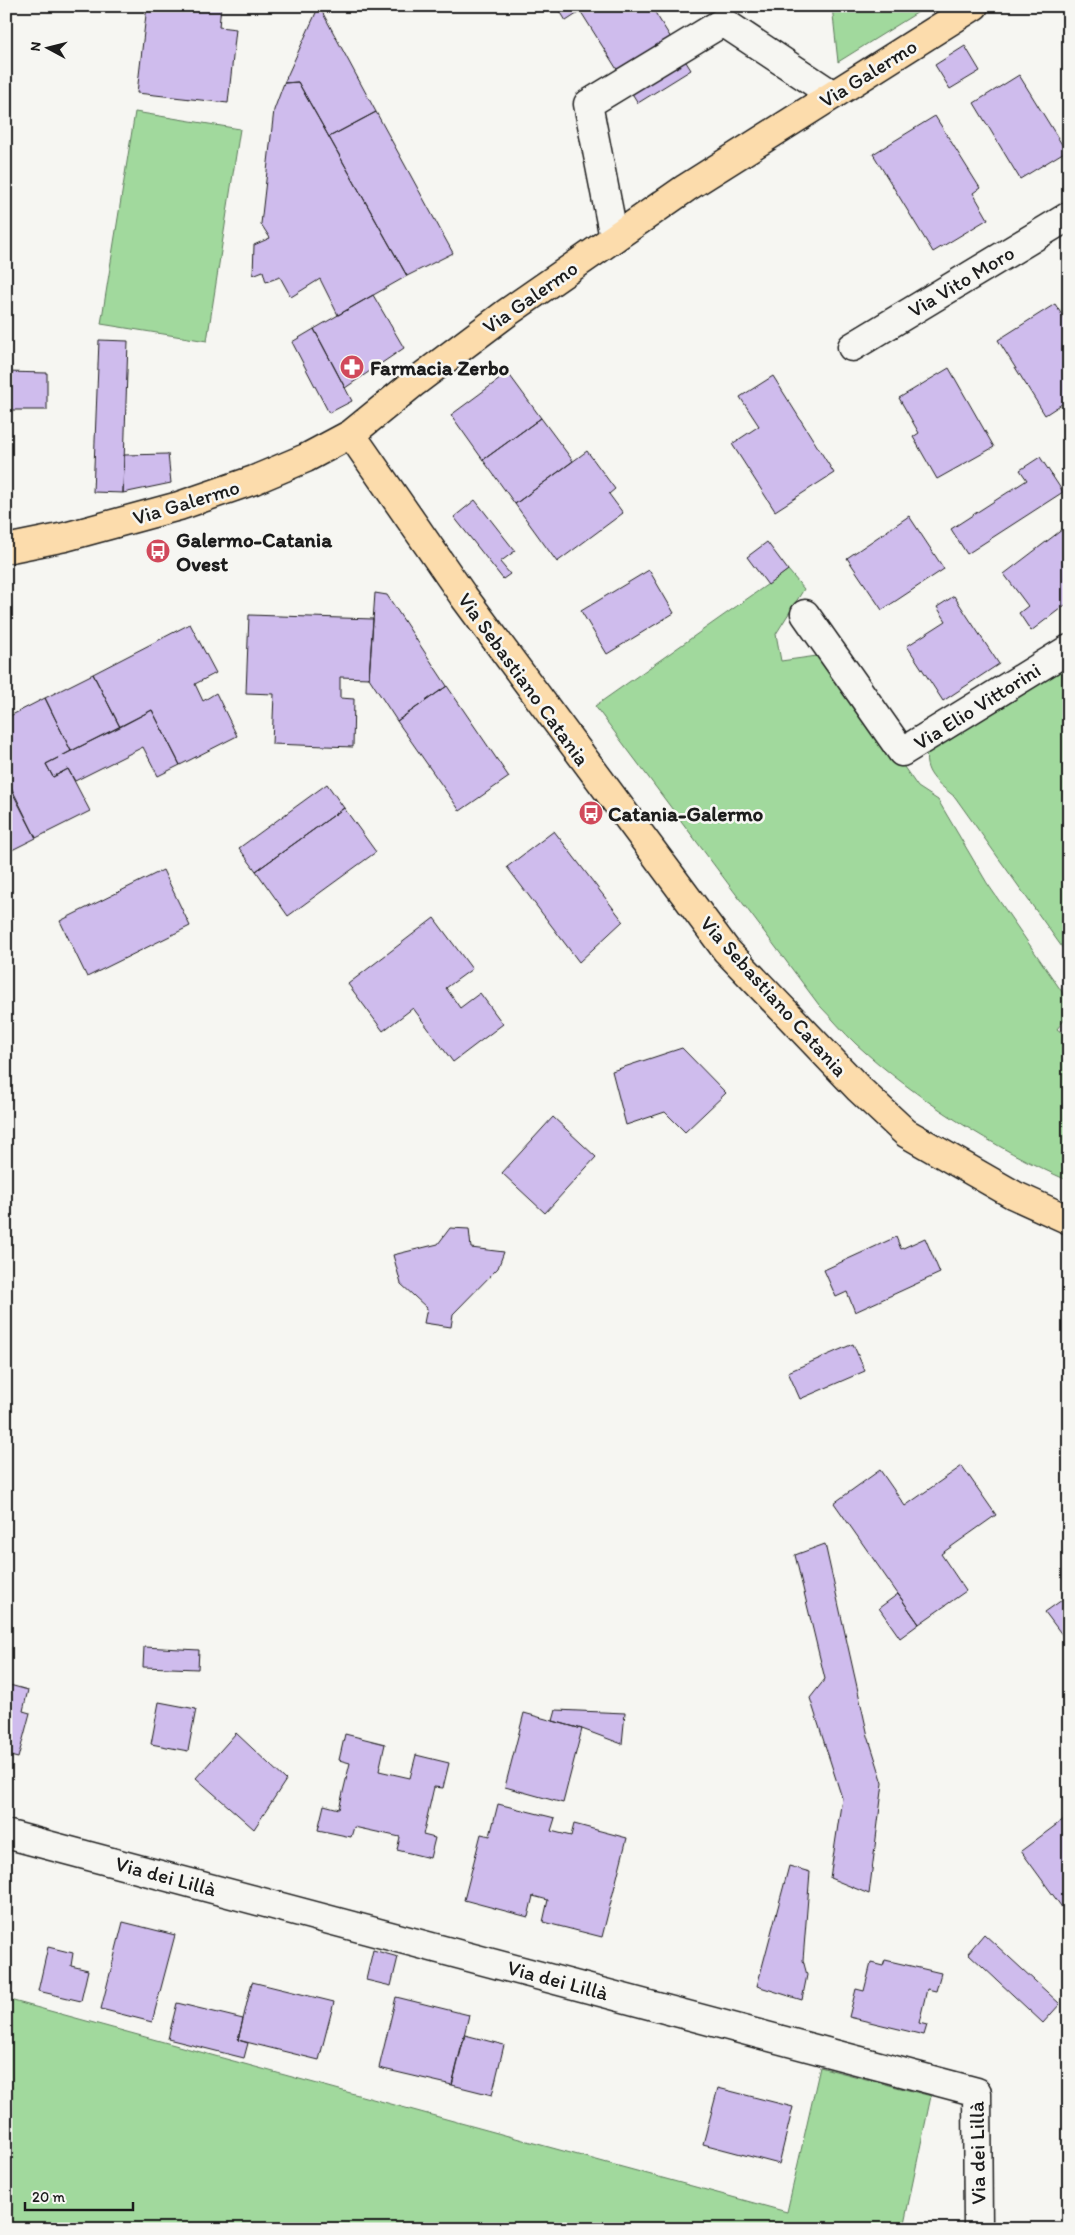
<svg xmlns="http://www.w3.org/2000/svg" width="1075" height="2235" viewBox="0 0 1075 2235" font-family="Itim,sans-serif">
<rect width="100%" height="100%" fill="#f6f6f2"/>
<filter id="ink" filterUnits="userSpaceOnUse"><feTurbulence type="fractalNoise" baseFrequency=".02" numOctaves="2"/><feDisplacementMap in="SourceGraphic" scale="10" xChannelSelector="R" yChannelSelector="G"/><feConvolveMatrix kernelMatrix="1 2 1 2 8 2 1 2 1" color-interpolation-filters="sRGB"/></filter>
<g filter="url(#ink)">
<path fill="#a1d99d" stroke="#5e7a5c" d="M832 6H928L838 62Z
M135 112 240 129 207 341 101 324Z
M788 570 804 589 776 634 781 661 817 656 890 747 918 787 938 800 987 883 1069 1002V1014L1057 1029 1069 1038V1181C994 1148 916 1099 856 1044 843 1032 832 1018 819 1005L595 706Z
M1069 664V957L955 797C939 784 921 772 928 749Z
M6 1999 787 2212 820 2067 931 2096 903 2229H6Z"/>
<path fill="#cfbced" stroke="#1c1c1c" d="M147 6H221L219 27 236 29 228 103 137 93Z
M319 6 376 112 329 137 298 82 284 83Z
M557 6H589L566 21Z
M589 6H651L691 70 638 103 581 12Z
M965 46 980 71 950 89 935 65Z
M1019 75 1066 151 1020 179 974 103Z
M298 82 407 276 338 315 320 279 291 297 280 277 266 282 263 271 253 275 254 245 270 238 261 224 274 110 284 83Z
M376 112 453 253 407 276 329 137Z
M935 116 980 188 973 193 988 219 933 252 873 154Z
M373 295 404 348 345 388 314 329Z
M1055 304 1069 326V393L1065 395 1068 400 1045 415 998 340Z
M314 329 352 401 329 413 292 342Z
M99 340 128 341 123 493 93 492Z
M949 368 994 447 937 479 913 437 919 433 899 398Z
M6 372 47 373V410H6Z
M508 373 541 418 483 460 451 415Z
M773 376 834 473 775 511 732 444 759 426 740 397Z
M541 418 573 461 515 504 483 460Z
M6 440H7L6 515Z
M587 451 615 489 609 494 623 513 557 562 515 504Z
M168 454 171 483 123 493 124 455Z
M1040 457 1063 492 967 554 951 529 1027 480 1020 470Z
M475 500 515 551 500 562 510 574 503 579 454 517Z
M909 516 944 569 882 610 847 558Z
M1063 529 1069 537V602L1031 631 1019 613 1028 606 1004 574Z
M767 542 788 570 768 585 747 557Z
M649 570 674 613 607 654 581 611Z
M375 593 387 595 447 686 397 721 369 678Z
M954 596 999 664 943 701 907 646 946 621 937 607Z
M249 615 373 619 369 678 340 677V698L354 699 353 747 272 744 274 694 246 693Z
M190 624 216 673 195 684 203 701 216 693 237 736 180 765 152 710 120 727 93 674Z
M93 674 120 727 71 751 45 698Z
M447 686 509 777 460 811 397 721Z
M45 698 71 751 46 764 53 777 68 769 90 811 36 838 6 780V718Z
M152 710 180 765 158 776 143 747 75 781 68 769 53 777 46 764Z
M7 779 36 838 6 853V780Z
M327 784 344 808 256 871 239 848Z
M344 808 376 852 288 916 256 871Z
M554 831 623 921 579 962 507 867Z
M163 870 190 926 87 977 60 921Z
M434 918 472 969 446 988 460 1008 480 993 503 1024 453 1062 413 1008 383 1031 348 984Z
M682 1048 726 1093 685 1132 665 1112 626 1125 612 1071Z
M553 1117 596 1157 545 1213 502 1173Z
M450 1228 469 1229 471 1248 504 1252 498 1268 453 1314 451 1327 424 1323 427 1308 401 1284 393 1255 438 1244Z
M896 1237 901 1249 925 1238 940 1273 855 1312 847 1292 836 1297 824 1270Z
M853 1344 865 1371 800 1399 788 1372Z
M962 1466 996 1515 941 1554 966 1591 919 1624 834 1503 880 1470 905 1506Z
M825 1544 868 1736 883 1783 869 1894 830 1878 842 1798 810 1698 825 1679 795 1555Z
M898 1594 919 1624 900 1638 879 1608Z
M1069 1595V1644L1045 1612Z
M144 1647 199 1650 198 1669 143 1667Z
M6 1684 28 1690 23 1711 30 1713 18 1758 6 1755Z
M159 1702 196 1709 188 1751 151 1744Z
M556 1710 625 1713 622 1744 582 1729 553 1721Z
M524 1713 582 1729 563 1803 505 1787Z
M236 1733 286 1780 254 1829 196 1778Z
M345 1734 385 1744 379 1771 410 1778 416 1755 449 1763 443 1788 434 1787 423 1835 435 1838 430 1858 397 1850 400 1837 354 1827 351 1837 318 1830 324 1805 339 1809 350 1763 339 1760Z
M498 1804 555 1818 551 1831 571 1836 574 1824 627 1838 602 1937 543 1922 548 1900 533 1896 528 1917 464 1900 481 1834 490 1836Z
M1064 1819 1069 1826V1917L1021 1851Z
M789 1866 810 1872 803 1960 807 1975 802 2000 757 1986Z
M123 1922 175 1935 152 2022 101 2009Z
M984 1934 1060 2004 1043 2023 968 1953Z
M48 1947 73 1953 71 1966 88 1970 81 2001 38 1991Z
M373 1950 398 1957 391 1986 366 1980Z
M885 1960 941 1973 936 1991 927 1989 919 2023 927 2025 924 2035 849 2017 856 1989 864 1991 871 1963 883 1966Z
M252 1982 334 2002 319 2060 238 2040Z
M396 1997 469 2015 452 2085 379 2068Z
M177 2003 243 2019 238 2040 248 2043 244 2058 168 2039Z
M465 2035 504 2045 492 2095 452 2085Z
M718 2088 793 2107 779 2164 703 2144Z"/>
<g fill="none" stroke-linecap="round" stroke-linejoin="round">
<defs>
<path id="minor" d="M614 238 588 104 723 22 833 95
M852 347 1069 216
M805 614 902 752 1069 649
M6 1834 977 2092 978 2229"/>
<path id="major" d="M351 434 464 597 726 950 859 1089 906 1133 1014 1195 1069 1220
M6 549 65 537 179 506 254 480 306 458 351 434 415 382 508 312 686 188 974 6"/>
</defs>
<use href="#minor" stroke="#1c1c1c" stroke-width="31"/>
<use href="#major" stroke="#1c1c1c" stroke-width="31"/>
<use href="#minor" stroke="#f6f6f2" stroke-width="28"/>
<use href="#major" stroke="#fcdcac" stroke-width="28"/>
</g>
</g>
<defs>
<symbol id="pharmacy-disc" viewBox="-11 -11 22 22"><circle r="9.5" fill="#d1495b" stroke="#f6f6f2"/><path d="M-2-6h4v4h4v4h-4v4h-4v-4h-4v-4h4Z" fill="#fff"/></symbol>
<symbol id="bus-disc" viewBox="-11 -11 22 22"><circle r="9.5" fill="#d1495b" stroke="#f6f6f2"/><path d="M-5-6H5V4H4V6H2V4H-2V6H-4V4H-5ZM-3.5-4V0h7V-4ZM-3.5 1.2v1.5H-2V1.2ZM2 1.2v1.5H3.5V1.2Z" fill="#fff"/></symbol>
</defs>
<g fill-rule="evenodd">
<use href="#pharmacy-disc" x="338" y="353" width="28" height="28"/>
<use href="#bus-disc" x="144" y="537" width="28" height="28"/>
<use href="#bus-disc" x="577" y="799" width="28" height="28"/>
</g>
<g text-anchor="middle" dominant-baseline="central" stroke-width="5" stroke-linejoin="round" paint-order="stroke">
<g font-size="21" fill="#1c1c1c" stroke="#f6f6f2">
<text transform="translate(868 73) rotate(-32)">Via Galermo</text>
<text transform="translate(961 281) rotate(-31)">Via Vito Moro</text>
<text transform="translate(530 297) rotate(-35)">Via Galermo</text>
<text transform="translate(186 502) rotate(-17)">Via Galermo</text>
<text transform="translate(524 679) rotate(54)">Via Sebastiano Catania</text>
<text transform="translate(977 706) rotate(-32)">Via Elio Vittorini</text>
<text transform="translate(774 996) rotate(48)">Via Sebastiano Catania</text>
<text transform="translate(166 1876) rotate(15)">Via dei Lillà</text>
<text transform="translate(558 1980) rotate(15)">Via dei Lillà</text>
<text transform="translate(977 2153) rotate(-91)">Via dei Lillà</text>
</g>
<g font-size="21" font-weight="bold" fill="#1c1c1c" stroke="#f6f6f2" text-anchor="start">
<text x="370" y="367">Farmacia Zerbo</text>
<text x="176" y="539">Galermo-Catania<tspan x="176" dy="24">Ovest</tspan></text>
<text x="608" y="813">Catania-Galermo</text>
</g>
</g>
<rect width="1075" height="2235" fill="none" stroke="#f6f6f2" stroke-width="25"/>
<rect x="12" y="12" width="1050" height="2210" fill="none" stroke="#1c1c1c" stroke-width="2" filter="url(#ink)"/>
<g transform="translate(48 48) rotate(277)" stroke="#f6f6f2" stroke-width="4" paint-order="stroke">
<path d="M0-4L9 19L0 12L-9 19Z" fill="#1c1c1c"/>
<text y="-8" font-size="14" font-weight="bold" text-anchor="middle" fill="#1c1c1c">N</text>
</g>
<path d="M25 2202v8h108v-8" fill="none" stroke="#1c1c1c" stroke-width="2.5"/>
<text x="32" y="2202" font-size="15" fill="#1c1c1c" stroke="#f6f6f2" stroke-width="4" paint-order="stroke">20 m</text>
</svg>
